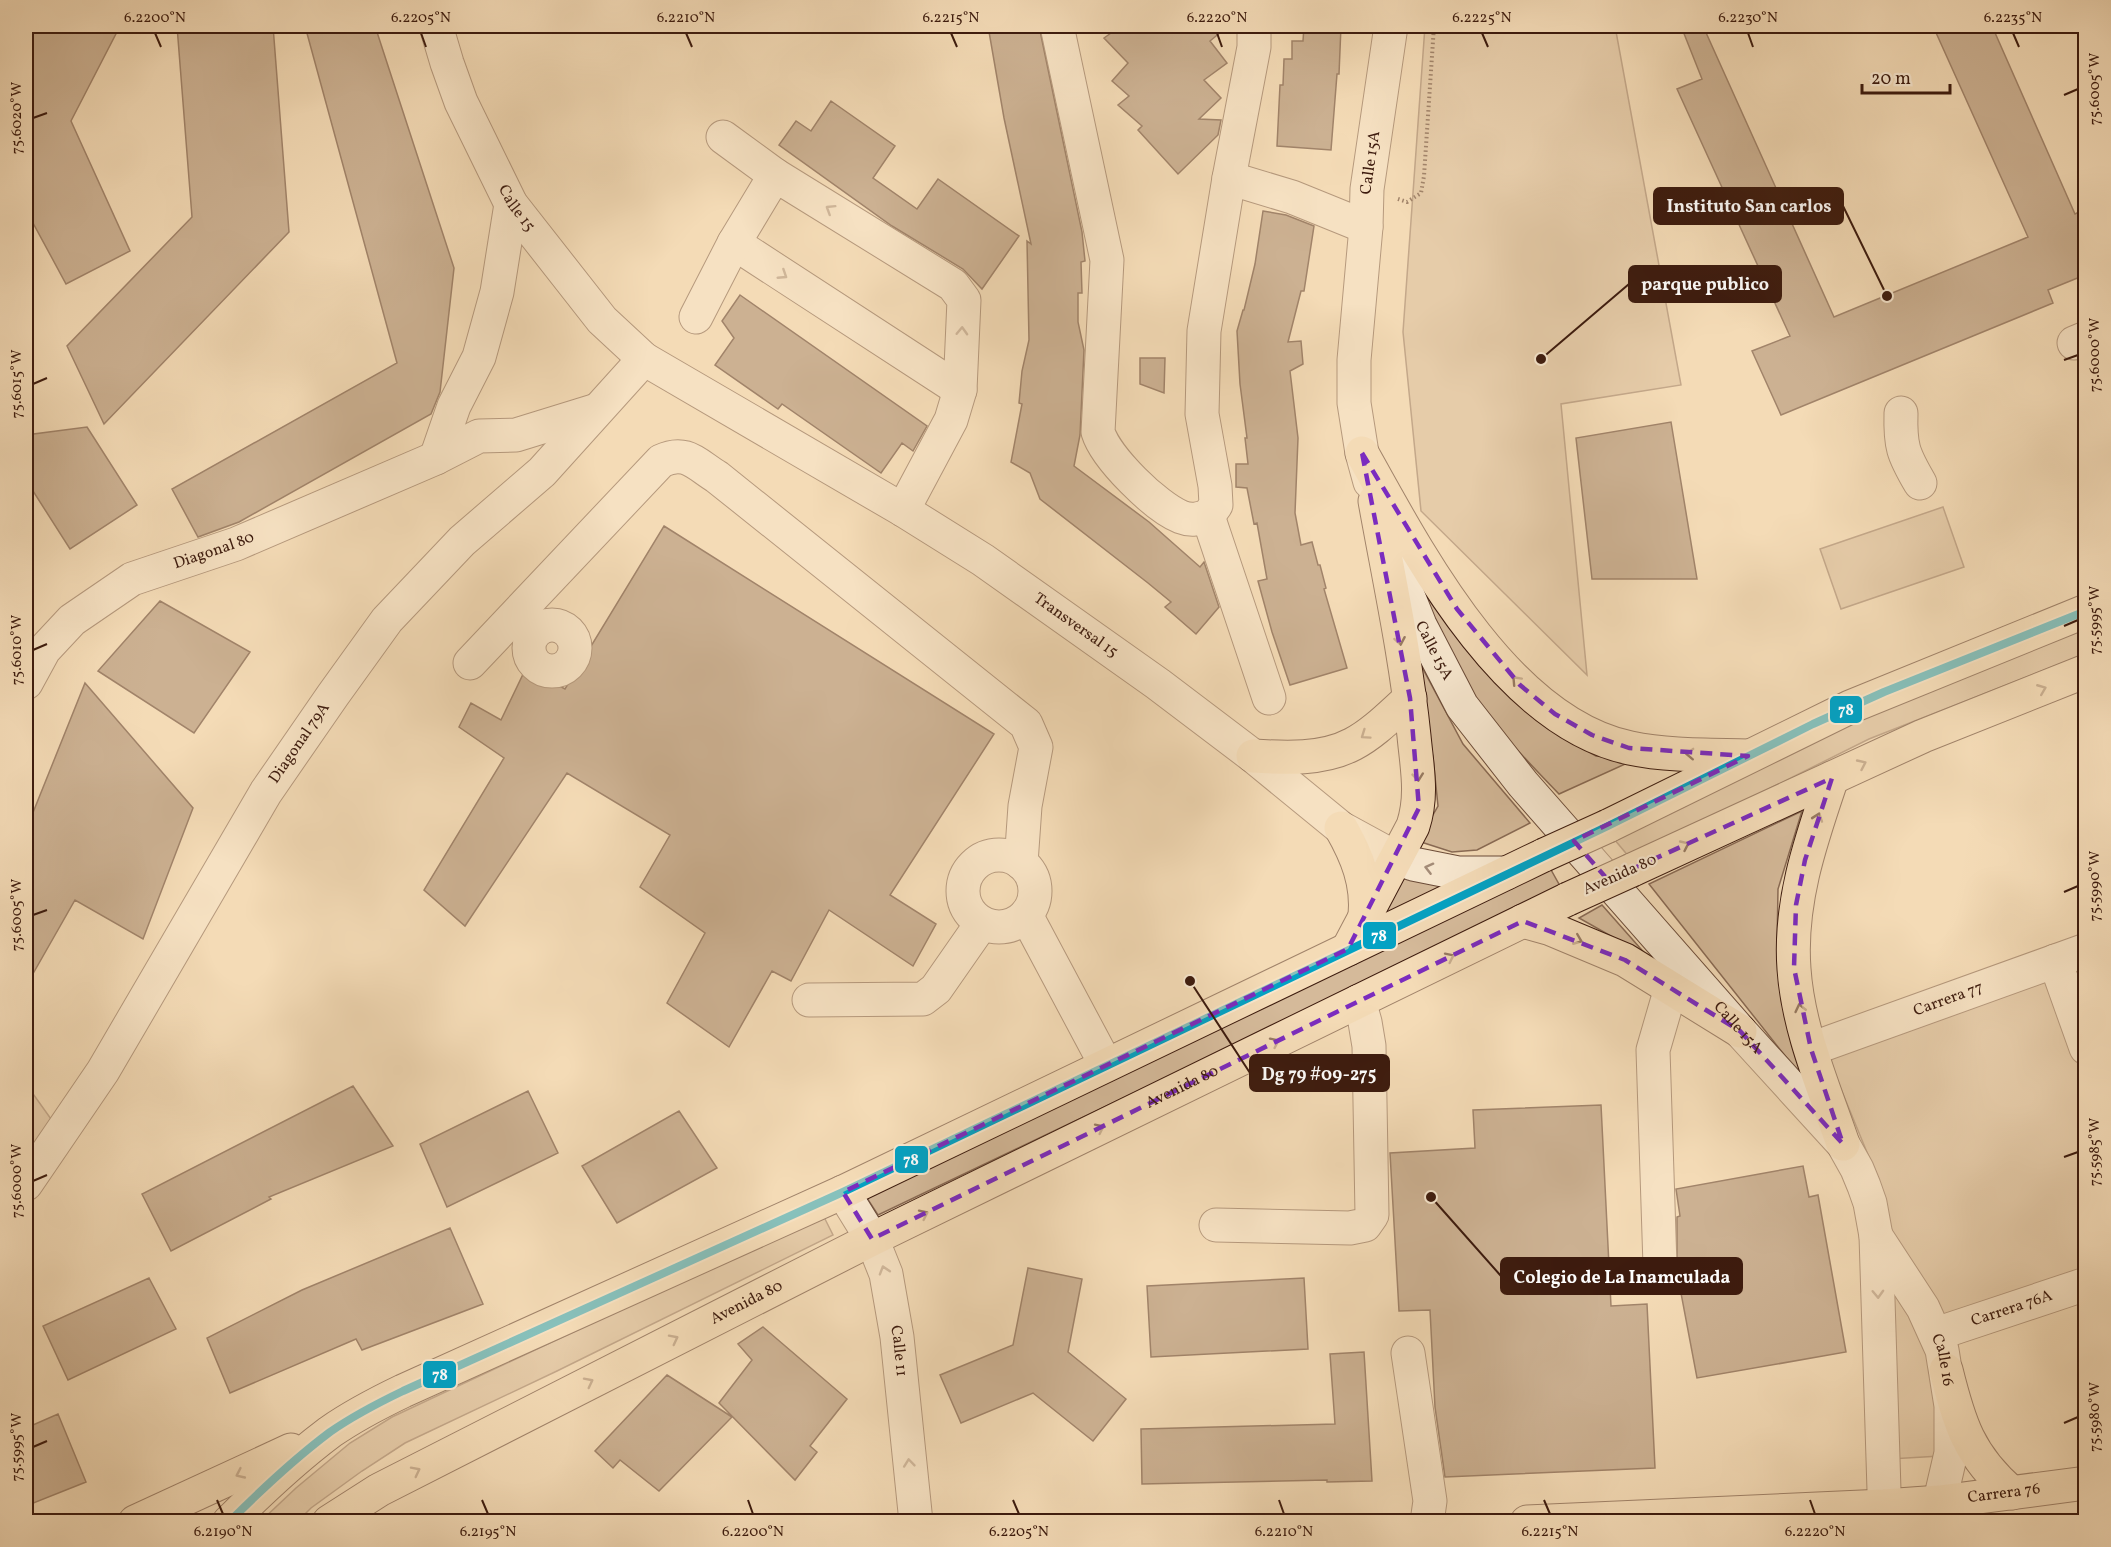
<svg xmlns="http://www.w3.org/2000/svg" width="2111" height="1547" viewBox="0 0 2111 1547" font-family="Vollkorn,serif">
<rect width="100%" height="100%" fill="#f4dbb7"/>
<filter id="stains"><feTurbulence type="fractalNoise" baseFrequency=".00333" numOctaves="4"/><feColorMatrix values="0 0 0 0 .2 0 0 0 0 .09 0 0 0 0 .02 0 0 0 .5 -.17"/></filter>
<radialGradient id="worn" r=".72"><stop offset=".6" stop-color="#630" stop-opacity="0"/><stop offset="1" stop-color="#630" stop-opacity=".3"/></radialGradient>
<path fill="#d5ba9a" stroke="#896a54" stroke-width="1.5" d="M1425 26H1615L1681 385 1561 404 1587 675 1421 511 1403 332Z
M1943 507 1964 567 1841 609 1820 549Z
M1409 554 1507 690 1558 735 1596 756 1634 760 1559 794C1528 762 1497 730 1472 693 1444 652 1427 600 1409 554Z
M2085 629V654L1869 739 1630 858 1614 839 1858 718Z
M1407 639 1463 744 1530 823 1477 850 1452 852 1418 841 1438 806 1433 757Z
M1802 811 1778 889 1777 945 1809 1086 1649 884Z
M1550 868 1560 886 1339 995 878 1215 865 1195Z
M1401 876 1460 882 1383 917Z
M1602 905 1648 957 1579 918Z
M2051 978 2085 1077V1269L1945 1320 1884 1233 1873 1167 1827 1055Z
M26 1084 51 1119 26 1157Z
M823 1215 833 1235 557 1371 405 1443 362 1471 311 1508 298 1521 260 1522 296 1488 350 1443 392 1417Z
M1887 1281 1919 1333 1931 1361 1940 1456 1890 1459Z"/>
<path fill="#9c7f66" stroke="#3d1b0e" stroke-width="1.5" d="M26 26H120L71 121 130 251 66 284 26 210Z
M177 26H273L289 232 104 424 67 346 192 217Z
M305 26H375L454 268 440 392 431 414 239 522 198 537 172 489 397 363Z
M988 26H1039L1082 232 1085 261 1081 262 1082 293H1078V322L1084 350 1080 435 1074 466 1149 522 1200 567 1204 562 1219 607 1196 634 1165 607 1171 602 1148 583 1040 499 1030 473 1011 462 1022 404 1019 403 1022 371 1029 340 1027 241 1031 244 1004 118Z
M1121 26H1228L1210 41 1227 63 1204 80 1221 98 1199 119 1221 120 1218 135 1178 174 1138 130 1142 126 1118 105 1129 96 1112 81 1128 63 1104 38Z
M1304 26H1341L1339 74H1337L1331 150 1277 146 1280 85H1283L1284 59H1292V41H1303Z
M1681 26H1703L1834 317 2028 237 1933 26H1992L2075 214 2085 209V275L2048 290 2053 303 1781 415 1752 351 1790 336 1677 89 1702 79Z
M831 101 895 146 873 178 917 209 938 179 1019 236 982 289 963 269 892 226 779 145 796 121 811 131Z
M1263 211 1286 215 1314 226 1304 291H1301L1288 342 1301 341 1303 364 1290 371 1298 438 1295 513 1301 545 1312 542 1318 565H1320L1326 588 1324 589 1347 668 1290 685 1272 632 1258 581 1267 579 1257 523 1254 524 1247 488 1236 487V464H1248L1245 438H1247L1240 384 1237 331 1243 310H1244L1255 264Z
M740 295 927 426 913 451 902 443 881 473 782 404 778 409 715 365 734 338 722 321Z
M1140 358H1165L1164 393 1140 384Z
M1671 422 1697 579H1592L1576 438Z
M87 427 137 505 70 549 26 480V435Z
M664 526 994 734 890 895 936 924 913 966 829 910 791 981 772 971 729 1047 667 1003 705 933 640 887 670 835 567 773 465 926 424 890 504 758 459 727 471 703 501 720 526 668 565 689Z
M160 601 250 652 194 733 98 671Z
M85 683 193 808 143 939 75 900 26 986V830Z
M353 1086 393 1146 269 1197 271 1199 171 1251 142 1194Z
M528 1091 558 1153 447 1207 420 1144Z
M1601 1105 1611 1306 1647 1304 1655 1468 1445 1477 1435 1407 1430 1310 1399 1311 1390 1153 1475 1148 1473 1110Z
M679 1111 717 1168 617 1223 582 1166Z
M1803 1166 1809 1197 1818 1195 1846 1352 1697 1378 1677 1272V1217L1680 1216 1676 1189Z
M450 1228 483 1304 362 1350 356 1339 230 1393 207 1338 302 1290Z
M1028 1268 1082 1279 1068 1352 1126 1399 1093 1441 1033 1393 961 1423 940 1375 1013 1345Z
M149 1278 176 1329 68 1380 43 1326Z
M1304 1278 1308 1349 1151 1357 1147 1286Z
M763 1327 847 1399 810 1446 817 1452 795 1480 719 1403 752 1360 738 1344Z
M1364 1352 1372 1481 1327 1482V1480L1142 1484 1141 1429 1335 1424 1330 1354Z
M667 1375 732 1417 659 1491 620 1460 613 1468 595 1451Z
M58 1414 86 1482 26 1506V1428Z"/>
<g fill="none" stroke-linecap="round" stroke-linejoin="round">
<defs>
<g id="minor">
<path id="s1" d="M436 26 447 63 461 102 511 204 602 320 644 359 903 510 983 560 1158 684 1253 756 1341 828 1396 858 1413 864 1458 873H1506"/>
<path d="M1057 26 1107 260 1098 432C1106 458 1156 507 1181 517 1191 521 1199 519 1208 516L1216 505 1215 486 1202 414 1204 331 1229 178 1254 47V26"/>
<path d="M723 137 775 175"/>
<path d="M1229 178 1292 197 1366 227"/>
<path d="M734 243 960 390"/>
<path d="M696 317 734 243 775 175 953 285 964 300 960 390 951 420 903 510"/>
<path d="M2074 343 2086 338"/>
<path d="M1901 413C1900 446 1903 454 1920 483"/>
<path d="M436 458 454 406 479 357 497 292 511 204"/>
<path id="s2" d="M1370 482 1362 453 1354 403V360L1366 227 1367 189 1391 26"/>
<path d="M1208 516 1269 698"/>
<path id="s3" d="M1395 563 1420 625 1462 706 1523 784 1740 1031 1843 1144 1857 1169 1864 1186 1870 1203 1876 1236 1885 1522"/>
<circle cx="552" cy="648" r="23"/>
<path d="M470 663 661 461C686 449 696 464 717 477L1026 724 1036 747 1025 806 1021 863"/>
<path id="s4" d="M26 683 44 650 72 620 132 579 236 544 436 458 479 436 516 435 597 410"/>
<circle cx="999" cy="891" r="36"/>
<path d="M1026 915 1106 1065"/>
<path d="M2055 961 2086 1048"/>
<path d="M809 1000 923 999 936 989 982 923"/>
<path id="s5" d="M1811 1049 2086 950"/>
<path id="s6" d="M26 1184 103 1071 266 792 333 695 387 620 462 541 542 472 644 359"/>
<path id="s7" d="M843 1192 872 1239 886 1274 897 1337 916 1522"/>
<path d="M1216 1225 1350 1228 1365 1225 1372 1215 1369 1046 1365 1022 1359 1001"/>
<path id="s8" d="M1876 1236 1923 1308 1942 1350 1951 1406V1453L1935 1522"/>
<path d="M1660 1266 1653 1050 1671 988"/>
<path id="s9" d="M1936 1334 2086 1284"/>
<path d="M1408 1353 1430 1501 1427 1522"/>
</g>
<g id="major">
<path d="M1362 453C1418 554 1506 722 1630 748 1668 756 1709 755 1748 756"/>
<path d="M1253 756C1285 758 1323 760 1353 744 1374 733 1392 714 1410 698"/>
<path d="M1832 778C1811 840 1789 902 1794 969 1798 1029 1824 1088 1843 1144"/>
<path d="M1608 826 1850 707 2086 611"/>
<path d="M1341 828C1357 856 1368 883 1365 916"/>
<path d="M1632 870 1923 736 2086 671"/>
<path d="M1523 921 1551 929 1625 960 1740 1031"/>
<path d="M1348 949 1413 826C1423 795 1417 768 1414 736 1406 657 1389 579 1375 501"/>
<path d="M1946 1370C1959 1423 1969 1456 2012 1493"/>
<path d="M135 1522 291 1450"/>
<path d="M229 1522C261 1490 294 1459 330 1432 353 1416 378 1403 403 1391L843 1192 1544 855"/>
<path id="s10" d="M329 1522 379 1490 872 1239 1568 899"/>
<path id="s11" d="M1527 1522 1884 1506 1940 1502 2086 1483"/>
</g>
</defs>
<use href="#minor" stroke="#6b4b38" stroke-width="35"/>
<use href="#major" stroke="#3d1b0e" stroke-width="35"/>
<path stroke="#3d1b0e" stroke-width="4" stroke-dasharray="1.5 3" stroke-linecap="butt" d="M1398 199 1407 202 1421 193 1424 176 1434 26"/>
<use href="#minor" stroke="#f8e8d0" stroke-width="33"/>
<use href="#major" stroke="#f4dbb7" stroke-width="33"/>
<defs>
<path id="major-bridge" d="M1544 855 1608 826
M1568 899 1632 870"/>
</defs>
<use href="#major-bridge" stroke="#3d1b0e" stroke-width="35" stroke-linecap="butt"/>
<use href="#major-bridge" stroke="#f4dbb7" stroke-width="33"/>
<defs>
<path id="bus-1" d="M229 1522C261 1490 294 1459 330 1432 353 1416 378 1403 403 1391L843 1192 1608 826 1813 724 1884 692 2086 611"/>
</defs>
<use href="#bus-1" stroke="#f8e8d0" stroke-width="12"/>
<use href="#bus-1" stroke="#03a2c4" stroke-width="8"/>
</g>
<defs><path id="oneway-chevron" d="M-2-3.5L2.5 0L-2 3.5" fill="none" stroke-width="1.6" stroke-linecap="round" stroke-linejoin="round" transform="scale(1.5)"/></defs>
<g stroke="#a48c79">
<use href="#oneway-chevron" transform="translate(830 209) rotate(-148)"/>
<use href="#oneway-chevron" transform="translate(783 275) rotate(33)"/>
<use href="#oneway-chevron" transform="translate(962 331) rotate(-88)"/>
<use href="#oneway-chevron" transform="translate(1429 868) rotate(-166)"/>
<use href="#oneway-chevron" transform="translate(884 1270) rotate(-107)"/>
<use href="#oneway-chevron" transform="translate(1878 1294) rotate(88)"/>
<use href="#oneway-chevron" transform="translate(909 1463) rotate(-96)"/>
</g>
<g stroke="#987b62">
<use href="#oneway-chevron" transform="translate(1400 641) rotate(80)"/>
<use href="#oneway-chevron" transform="translate(1516 680) rotate(-133)"/>
<use href="#oneway-chevron" transform="translate(2042 689) rotate(-22)"/>
<use href="#oneway-chevron" transform="translate(1365 735) rotate(145)"/>
<use href="#oneway-chevron" transform="translate(1690 754) rotate(-178)"/>
<use href="#oneway-chevron" transform="translate(1862 764) rotate(-25)"/>
<use href="#oneway-chevron" transform="translate(1418 777) rotate(84)"/>
<use href="#oneway-chevron" transform="translate(1818 817) rotate(-71)"/>
<use href="#oneway-chevron" transform="translate(1685 845) rotate(-25)"/>
<use href="#oneway-chevron" transform="translate(1578 940) rotate(22)"/>
<use href="#oneway-chevron" transform="translate(1450 957) rotate(-26)"/>
<use href="#oneway-chevron" transform="translate(1800 1008) rotate(-103)"/>
<use href="#oneway-chevron" transform="translate(1275 1042) rotate(-26)"/>
<use href="#oneway-chevron" transform="translate(1100 1128) rotate(-26)"/>
<use href="#oneway-chevron" transform="translate(924 1214) rotate(-26)"/>
<use href="#oneway-chevron" transform="translate(674 1339) rotate(-27)"/>
<use href="#oneway-chevron" transform="translate(589 1382) rotate(-27)"/>
<use href="#oneway-chevron" transform="translate(416 1471) rotate(-27)"/>
<use href="#oneway-chevron" transform="translate(240 1474) rotate(155)"/>
</g>
<path d="M0 0H2111V1547H0ZM1362 453 1457 609 1520 685 1555 714 1592 735 1629 748 1748 756 1574 841 1608 880 1832 778 1805 860 1796 905 1794 968 1811 1049 1843 1144 1740 1031 1625 960 1523 921 872 1239 843 1192 1348 949 1419 808 1410 698Z" fill="#f4dbb7" fill-opacity=".55" fill-rule="evenodd"/>
<path fill="none" stroke="#7b2cbf" stroke-width="4.5" stroke-dasharray="12 8" stroke-linejoin="round" d="M1362 453 1457 609 1520 685 1555 714 1592 735 1629 748 1748 756 1574 841 1608 880 1832 778 1805 860 1796 905 1794 968 1811 1049 1843 1144 1740 1031 1625 960 1523 921 872 1239 843 1192 1348 949 1419 808 1410 698Z"/>
<path fill="none" stroke="#3d1b0e" stroke-width="2" d="M155 33 161 47M421 33 426 47M686 33 692 47M951 33 957 47M1217 33 1222 47M1482 33 1488 47M1748 33 1753 47M2013 33 2019 47M2064 95 2078 89M33 118 47 113M2064 360 2078 355M33 384 47 378M2064 626 2078 620M33 650 47 644M2064 892 2078 886M33 915 47 910M2064 1157 2078 1152M33 1181 47 1175M2064 1423 2078 1417M33 1447 47 1441M217 1500 223 1514M482 1500 488 1514M748 1500 753 1514M1013 1500 1019 1514M1279 1500 1284 1514M1544 1500 1550 1514M1810 1500 1815 1514"/>
<g text-anchor="middle" dominant-baseline="central" stroke-width="4.5" stroke-linejoin="round" paint-order="stroke">
<g font-size="16" fill="#3d1b0e" stroke="#f8e8d0">
<text stroke="none"><textPath href="#s2" startOffset="322">Calle 15A</textPath></text>
<text stroke="none"><textPath href="#s1" startOffset="200">Calle 15</textPath></text>
<text stroke="none"><textPath href="#s4" startOffset="238">Diagonal 80</textPath></text>
<text stroke="none"><textPath href="#s1" startOffset="906">Transversal 15</textPath></text>
<text stroke="none"><textPath href="#s3" startOffset="96">Calle 15A</textPath></text>
<text stroke="none"><textPath href="#s6" startOffset="519">Diagonal 79A</textPath></text>
<text transform="translate(1620 875) rotate(-24)">Avenida 80</text>
<text stroke="none"><textPath href="#s5" startOffset="146">Carrera 77</textPath></text>
<text stroke="none"><textPath href="#s3" startOffset="582">Calle 15A</textPath></text>
<text stroke="none"><textPath href="#s10" startOffset="958">Avenida 80</textPath></text>
<text stroke="none"><textPath href="#s10" startOffset="472">Avenida 80</textPath></text>
<text stroke="none"><textPath href="#s9" startOffset="80">Carrera 76A</textPath></text>
<text stroke="none"><textPath href="#s7" startOffset="171">Calle 11</textPath></text>
<text stroke="none"><textPath href="#s8" startOffset="142">Calle 16</textPath></text>
<text stroke="none"><textPath href="#s11" startOffset="478">Carrera 76</textPath></text>
</g>
</g>
<path fill="none" stroke="#3d1b0e" stroke-width="2" d="M1887 296L1843 206M1541 359L1629 284M1190 981L1250 1073M1431 1197L1501 1276"/>
<g fill="#3d1b0e" stroke="#f8e8d0" stroke-width="2">
<circle cx="1887" cy="296" r="6"/>
<circle cx="1541" cy="359" r="6"/>
<circle cx="1190" cy="981" r="6"/>
<circle cx="1431" cy="1197" r="6"/>
</g>
<g fill="#3d1b0e" stroke="#3d1b0e" stroke-width="2">
<rect x="1654" y="188" width="189" height="36" rx="6"/>
<rect x="1629" y="266" width="152" height="36" rx="6"/>
<rect x="1250" y="1055" width="139" height="36" rx="6"/>
<rect x="1501" y="1258" width="241" height="36" rx="6"/>
</g>
<g font-size="18" text-anchor="middle" font-weight="bold" fill="#fff">
<text x="1749" y="212">Instituto San carlos</text>
<text x="1705" y="290">parque publico</text>
<text x="1319" y="1080">Dg 79 #09-275</text>
<text x="1622" y="1283">Colegio de La Inamculada</text>
</g>
<g stroke="#f8e8d0" stroke-width="2">
<rect x="1829" y="695" width="34" height="29" rx="6" fill="#03a2c4"/>
<rect x="1362" y="921" width="35" height="29" rx="6" fill="#03a2c4"/>
<rect x="894" y="1145" width="35" height="29" rx="6" fill="#03a2c4"/>
<rect x="422" y="1360" width="35" height="29" rx="6" fill="#03a2c4"/>
</g>
<g font-size="16" text-anchor="middle" font-weight="bold" fill="#fff">
<text x="1846" y="715">78</text>
<text x="1379" y="941">78</text>
<text x="911" y="1165">78</text>
<text x="440" y="1380">78</text>
</g>
<rect width="2111" height="1547" fill="none" stroke="#f4dbb7" stroke-width="66"/>
<path d="M1862 84v9h88v-9" fill="none" stroke="#3d1b0e" stroke-width="3"/>
<text x="1871" y="84" font-size="18" fill="#3d1b0e" stroke="#f8e8d0" stroke-width="4.5" paint-order="stroke">20 m</text>
<rect x="33" y="33" width="2045" height="1481" fill="none" stroke="#3d1b0e" stroke-width="2"/>
<g font-size="15" text-anchor="middle" fill="#3d1b0e">
<text x="155" y="22">6.2200°N</text>
<text x="421" y="22">6.2205°N</text>
<text x="686" y="22">6.2210°N</text>
<text x="951" y="22">6.2215°N</text>
<text x="1217" y="22">6.2220°N</text>
<text x="1482" y="22">6.2225°N</text>
<text x="1748" y="22">6.2230°N</text>
<text x="2013" y="22">6.2235°N</text>
<text transform="translate(2094 89) rotate(-90)" y="5">75.6005°W</text>
<text transform="translate(16 118) rotate(-90)" y="5">75.6020°W</text>
<text transform="translate(2094 355) rotate(-90)" y="5">75.6000°W</text>
<text transform="translate(16 384) rotate(-90)" y="5">75.6015°W</text>
<text transform="translate(2094 620) rotate(-90)" y="5">75.5995°W</text>
<text transform="translate(16 650) rotate(-90)" y="5">75.6010°W</text>
<text transform="translate(2094 886) rotate(-90)" y="5">75.5990°W</text>
<text transform="translate(16 915) rotate(-90)" y="5">75.6005°W</text>
<text transform="translate(2094 1152) rotate(-90)" y="5">75.5985°W</text>
<text transform="translate(16 1181) rotate(-90)" y="5">75.6000°W</text>
<text transform="translate(2094 1417) rotate(-90)" y="5">75.5980°W</text>
<text transform="translate(16 1447) rotate(-90)" y="5">75.5995°W</text>
<text x="223" y="1536">6.2190°N</text>
<text x="488" y="1536">6.2195°N</text>
<text x="753" y="1536">6.2200°N</text>
<text x="1019" y="1536">6.2205°N</text>
<text x="1284" y="1536">6.2210°N</text>
<text x="1550" y="1536">6.2215°N</text>
<text x="1815" y="1536">6.2220°N</text>
</g>
<rect width="100%" height="100%" filter="url(#stains)"/>
<rect width="100%" height="100%" fill="url(#worn)"/>
</svg>
